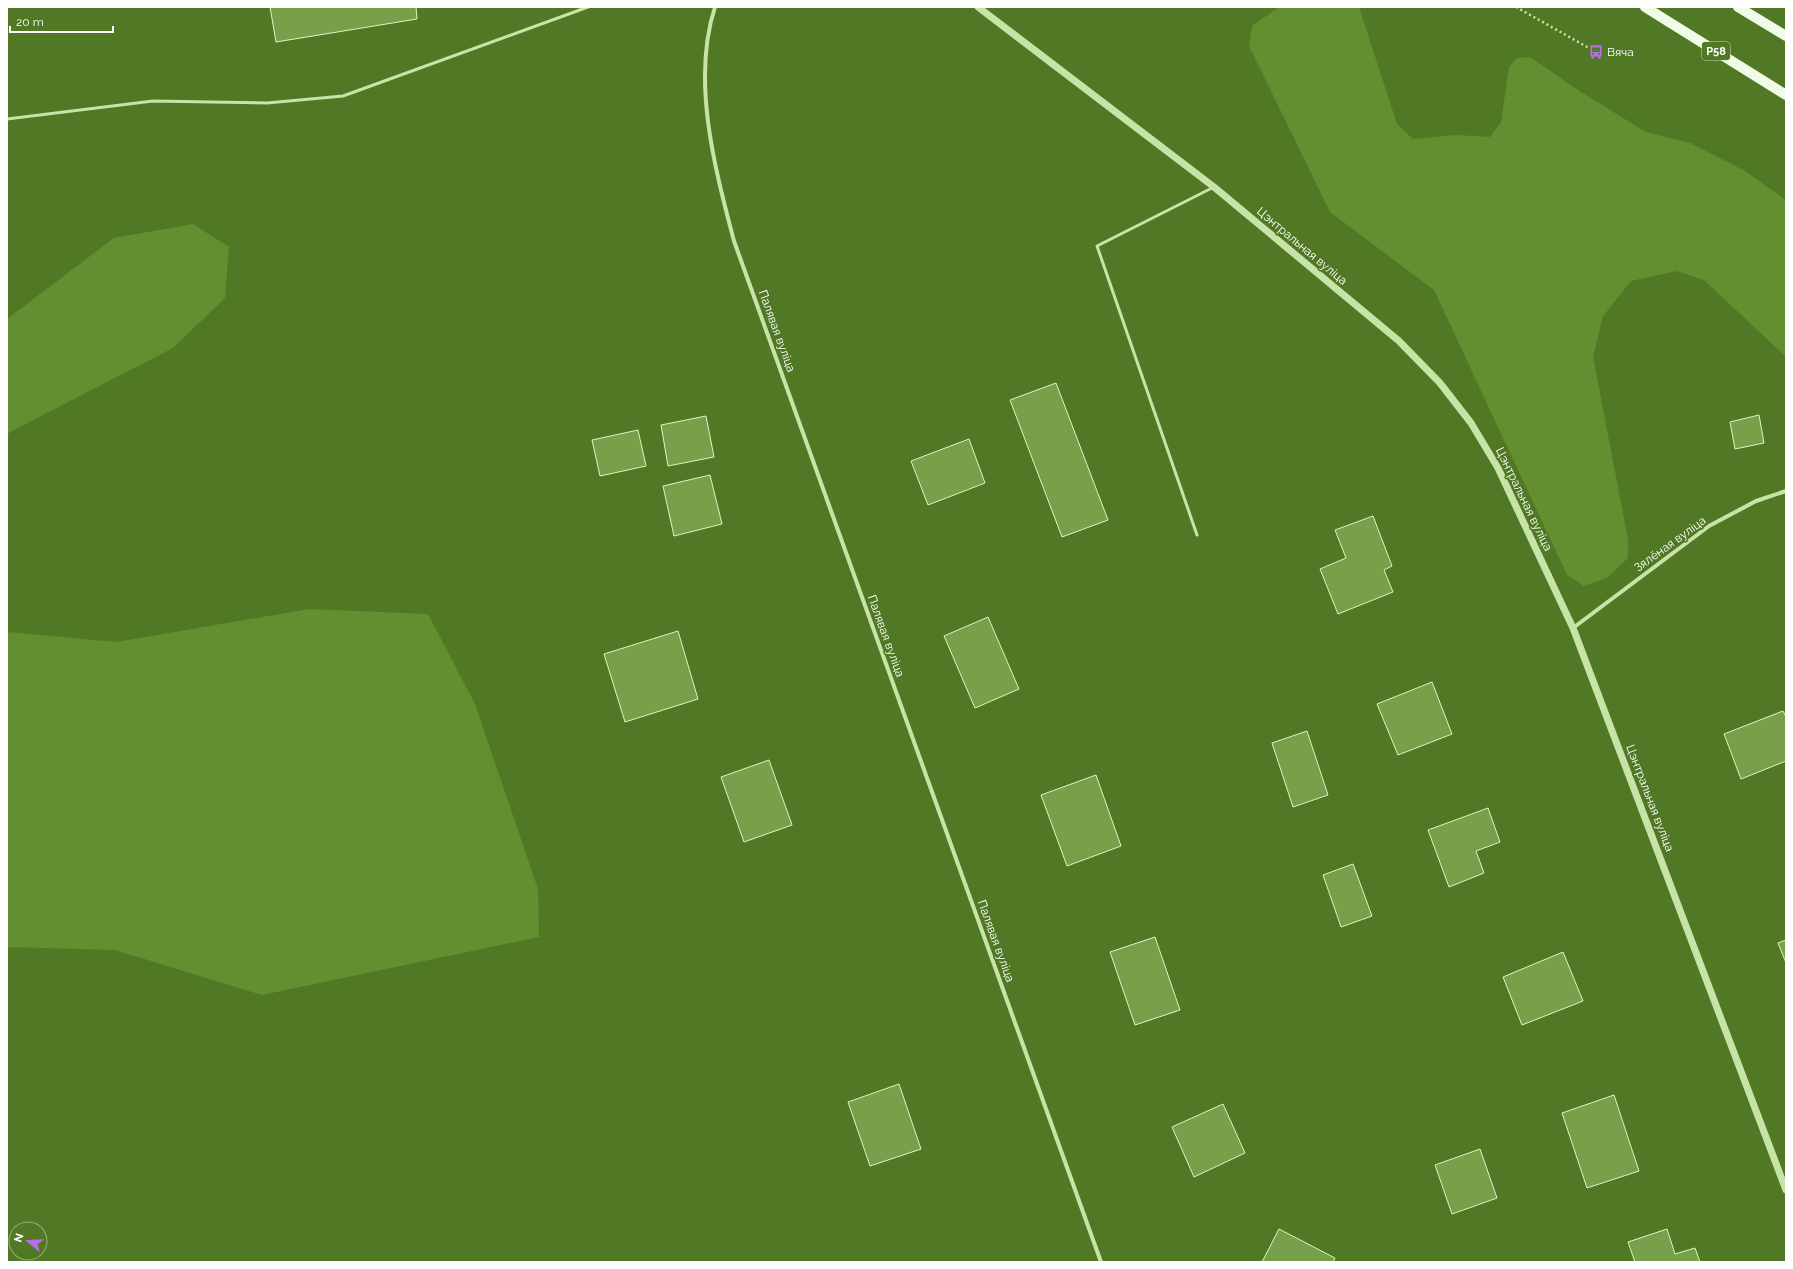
<svg xmlns="http://www.w3.org/2000/svg" width="1793" height="1269" viewBox="0 0 1793 1269" font-family="Raleway,sans-serif">
<rect width="100%" height="100%" fill="#517825"/>
<path fill="#648f30" d="M1279 7H1359L1397 124 1413 139 1457 135 1490 137 1501 122 1509 67 1517 58 1530 57 1581 92 1646 132 1690 143 1745 171 1786 200V357L1704 280 1677 271 1631 281 1603 316 1593 357 1628 539V558L1607 578 1584 586 1567 575 1434 290 1330 212 1249 46 1252 26Z
M193 224 229 247 225 298 173 348 10 432 7 435V319L114 238Z
M309 609 428 614 475 704 538 889 539 937 262 995 115 950 7 947V632L116 642Z"/>
<path fill="#789f4a" stroke="#e0f3c9" d="M270 7H416L417 19 276 42Z
M1056 383 1108 520 1062 537 1010 400Z
M1759 415 1764 443 1735 449 1730 422Z
M706 416 714 457 668 466 661 425Z
M638 430 646 466 600 476 592 440Z
M969 439 985 483 928 505 911 461Z
M710 475 722 524 674 536 663 486Z
M1373 516 1392 566 1384 570 1393 592 1338 614 1320 569 1346 558 1335 530Z
M988 617 1019 689 975 708 944 636Z
M678 631 698 699 625 722 604 654Z
M1432 682 1452 734 1398 755 1377 704Z
M1783 711 1786 717V761L1741 779 1724 734Z
M1307 731 1328 795 1293 807 1272 743Z
M769 760 792 825 744 842 721 777Z
M1096 775 1121 846 1067 866 1041 795Z
M1488 808 1500 842 1476 851 1484 873 1449 887 1428 830Z
M1353 864 1372 916 1341 927 1323 875Z
M1155 937 1180 1010 1135 1025 1110 952Z
M1786 940V963L1778 943Z
M1563 952 1583 1001 1522 1025 1503 977Z
M899 1084 921 1149 870 1166 848 1102Z
M1614 1095 1639 1171 1587 1188 1562 1113Z
M1223 1104 1245 1153 1194 1177 1172 1127Z
M1480 1149 1497 1198 1452 1214 1435 1165Z
M1279 1229 1335 1258 1333 1262H1262Z
M1667 1229 1675 1254 1695 1248 1700 1262H1635L1628 1242Z"/>
<g fill="none" stroke-linecap="round" stroke-linejoin="round">
<path stroke="#c8e3a7" stroke-width="2.5" stroke-dasharray="2 3" stroke-linecap="butt" d="M1516 7 1596 52"/>
<path stroke="#c8e3a7" stroke-width="3" d="M7 119 153 101 267 103 343 96 588 7
M1197 535 1097 246 1214 187"/>
<path stroke="#c8e3a7" stroke-width="4" d="M715 7C691 80 715 169 734 241L1101 1262
M1573 628 1709 526 1756 501 1786 491"/>
<path stroke="#c8e3a7" stroke-width="7" d="M978 7 1214 187 1399 341 1440 383 1471 423 1498 468 1573 628 1786 1190"/>
<path stroke="#f1fce6" stroke-width="10" d="M1645 7 1786 95
M1738 7 1786 36"/>
</g>
<defs>
<symbol id="bus-bare" viewBox="-9 -9 18 18"><path d="M-5-6H5V4H4V6H2V4H-2V6H-4V4H-5ZM-3.5-4V0h7V-4ZM-3.5 1.2v1.5H-2V1.2ZM2 1.2v1.5H3.5V1.2Z" fill="#bb6cec" stroke="#517825" stroke-width="2.5" paint-order="stroke"/></symbol>
</defs>
<g fill-rule="evenodd">
<use href="#bus-bare" x="1586" y="42" width="20" height="20"/>
</g>
<g text-anchor="middle" dominant-baseline="central" stroke-width="3.5" stroke-linejoin="round" paint-order="stroke">
<rect fill="#517825" stroke="#cbd6be" stroke-width="1" x="1702" y="42" width="28" height="18" rx="3"/>
<g font-size="11" font-weight="bold" fill="#fff">
<text x="1716" y="51">Р58</text>
</g>
<g font-size="12" fill="#fff" stroke="#517825" text-anchor="start">
<text x="1607" y="52">Вяча</text>
</g>
<g font-size="12" fill="#fff" stroke="#517825">
<text transform="translate(1302 246) rotate(40)">Цэнтральная вуліца</text>
<text transform="translate(777 331) rotate(70)">Палявая вуліца</text>
<text transform="translate(1524 499) rotate(64)">Цэнтральная вуліца</text>
<text transform="translate(1670 544) rotate(-36)">Зялёная вуліца</text>
<text transform="translate(886 636) rotate(70)">Палявая вуліца</text>
<text transform="translate(1650 798) rotate(69)">Цэнтральная вуліца</text>
<text transform="translate(996 941) rotate(70)">Палявая вуліца</text>
</g>
</g>
<rect width="1793" height="1269" fill="none" stroke="#ffffff" stroke-width="16"/>
<g transform="translate(28 1241) rotate(289)"><circle r="19" fill="#517825" stroke="#97ae7c"/>
<path d="M0-3L7 15L0 10L-7 15Z" fill="#bb6cec"/>
<text y="-6" font-size="11" font-weight="bold" text-anchor="middle" fill="#ffffff">N</text>
</g>
<path d="M10 26v6h103v-6" fill="none" stroke="#ffffff" stroke-width="2"/>
<text x="16" y="26" font-size="12" fill="#ffffff" stroke="#517825" stroke-width="3" paint-order="stroke">20 m</text>
</svg>
